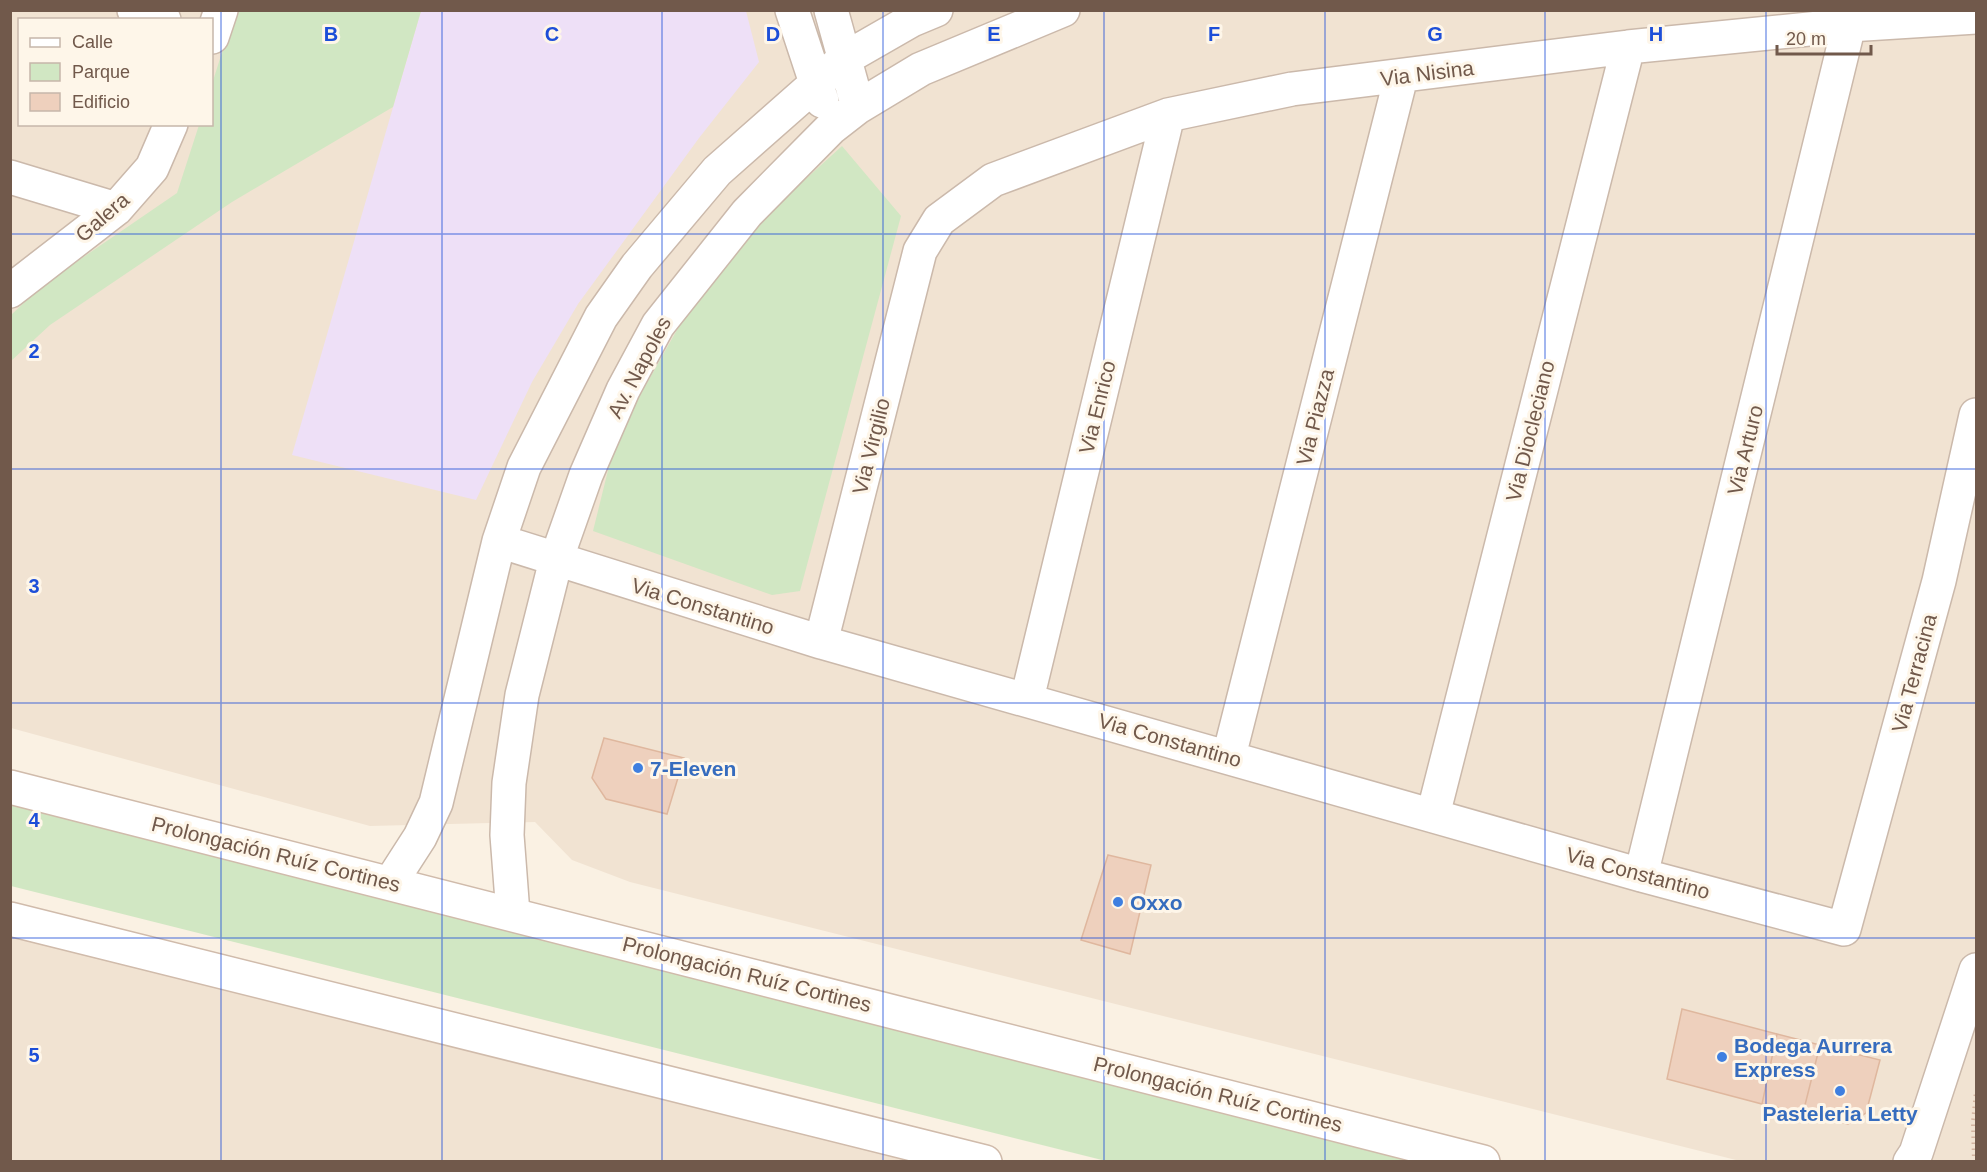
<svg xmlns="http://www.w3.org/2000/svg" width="1987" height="1172" viewBox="0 0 1987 1172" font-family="Arial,sans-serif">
<rect width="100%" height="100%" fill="#faf1e3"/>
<path fill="#f1e3d2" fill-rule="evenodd" d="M10 11H1976V1161H1740L630 882 572 860 535 822 370 826 11 728ZM20 20H212V124H20Z
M10 917 934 1161H11Z"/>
<path fill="#eee0f7" d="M421 11H746L759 62 699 138 578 304 532 382 476 500 292 455Z"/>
<path fill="#d1e7c3" d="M235 11H421L393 107 232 202 50 325 11 361V315L44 284 177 193 199 125 212 124V84Z
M842 146 901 216 800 591 772 595 593 531 616 438 682 321 766 215Z
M10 802 1440 1161H1106L11 886Z"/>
<path fill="#eed0bd" stroke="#dfb79e" stroke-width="1.5" d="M604 738 684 758 667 814 606 799 592 778Z
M1108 855 1151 865 1130 954 1081 940Z
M1682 1009 1777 1034 1762 1104 1667 1079Z
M1777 1034 1820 1045 1803 1113 1762 1104Z
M1820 1045 1880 1060 1866 1113 1848 1124 1803 1113Z"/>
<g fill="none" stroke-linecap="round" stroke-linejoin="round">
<defs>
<path id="street" d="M134 10 164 20
M792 10 822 101
M831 10 858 107
M212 37 221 10
M10 177 116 209
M10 291 116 209 152 168 171 124
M499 541 821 642 1641 875 1844 929 1939 581 1976 415
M821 642 920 251 939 220 993 180 1168 115 1292 89 1628 47 1849 25 1976 17
M1027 699 1168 115
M1229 756 1401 77
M1433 815 1628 47
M1641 875 1849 25
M391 882 420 837 436 803 499 541 524 467 601 317 637 266 717 171 844 59 912 20 936 10
M513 914 507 835 509 783 522 695 556 560 586 475 623 390 658 325 747 213 831 128 858 107 921 69 1063 10
M1910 1162 1916 1153 1976 970"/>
<path id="secondary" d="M10 787 1483 1162
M10 919 985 1162"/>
</defs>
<use href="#street" stroke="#cbb9ab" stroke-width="36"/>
<use href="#secondary" stroke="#d0bbab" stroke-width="36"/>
<path stroke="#d2b4a0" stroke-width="4" stroke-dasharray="1.5 4.5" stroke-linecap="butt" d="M1974 1162 1973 1122 1976 1091"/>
<use href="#street" stroke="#fff" stroke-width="33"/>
<use href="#secondary" stroke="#fff" stroke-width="33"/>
</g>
<path fill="none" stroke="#1d4ed8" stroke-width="1.5" stroke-opacity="0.55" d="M221 10V1162M442 10V1162M662 10V1162M883 10V1162M1104 10V1162M1325 10V1162M1545 10V1162M1766 10V1162M10 234H1976M10 469H1976M10 703H1976M10 938H1976"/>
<g fill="#3f7fe0" stroke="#fef6e9" stroke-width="2">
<circle cx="638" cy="768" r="6"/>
<circle cx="1118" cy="902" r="6"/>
<circle cx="1722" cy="1057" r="6"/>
<circle cx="1840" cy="1091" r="6"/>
</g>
<g text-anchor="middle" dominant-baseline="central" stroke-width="6" stroke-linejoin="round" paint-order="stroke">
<g font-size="21" fill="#71594b" stroke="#fef6e9">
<text transform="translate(1427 73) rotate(-7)">Via Nisina</text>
<text transform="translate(102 217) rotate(-41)">Galera</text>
<text transform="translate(639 367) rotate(-62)">Av. Napoles</text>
<text transform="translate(1097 407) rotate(-76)">Via Enrico</text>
<text transform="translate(1315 417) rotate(-76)">Via Piazza</text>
<text transform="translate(1530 431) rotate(-76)">Via Diocleciano</text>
<text transform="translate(871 446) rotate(-76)">Via Virgilio</text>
<text transform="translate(1745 450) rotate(-76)">Via Arturo</text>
<text transform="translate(703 606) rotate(17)">Via Constantino</text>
<text transform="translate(1914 673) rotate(-75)">Via Terracina</text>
<text transform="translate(1170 740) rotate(16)">Via Constantino</text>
<text transform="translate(276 854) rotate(14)">Prolongación Ruíz Cortines</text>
<text transform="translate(1638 873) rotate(15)">Via Constantino</text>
<text transform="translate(747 974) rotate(14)">Prolongación Ruíz Cortines</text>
<text transform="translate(1218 1094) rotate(14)">Prolongación Ruíz Cortines</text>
</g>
<g font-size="21" font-weight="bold" fill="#366cbe" stroke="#fef6e9" text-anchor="start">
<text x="650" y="768">7-Eleven</text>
<text x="1130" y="902">Oxxo</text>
<text x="1734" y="1045">Bodega Aurrera<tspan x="1734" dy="24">Express</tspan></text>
<text x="1840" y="1113" text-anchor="middle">Pasteleria Letty</text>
</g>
</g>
<g font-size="20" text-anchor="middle" font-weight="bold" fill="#1d4ed8" stroke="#fef6e9" stroke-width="6" stroke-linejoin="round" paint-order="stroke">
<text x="331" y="41">B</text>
<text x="552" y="41">C</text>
<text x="773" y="41">D</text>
<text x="994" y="41">E</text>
<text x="1214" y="41">F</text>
<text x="1435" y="41">G</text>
<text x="1656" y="41">H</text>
<text x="34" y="358">2</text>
<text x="34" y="593">3</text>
<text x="34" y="827">4</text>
<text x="34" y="1062">5</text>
</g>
<rect width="1987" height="1172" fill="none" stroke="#71594b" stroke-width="24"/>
<rect x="18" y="18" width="195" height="108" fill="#fef6e9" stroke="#c6b7aa" stroke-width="1.5"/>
<rect x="30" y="38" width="30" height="9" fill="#ffffff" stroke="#c6b7aa" stroke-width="1.5"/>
<text x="72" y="48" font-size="18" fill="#71594b">Calle</text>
<rect x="30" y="63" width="30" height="18" fill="#d1e7c3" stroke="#c6b7aa" stroke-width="1.5"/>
<text x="72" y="78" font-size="18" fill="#71594b">Parque</text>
<rect x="30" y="93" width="30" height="18" fill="#eed0bd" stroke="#c6b7aa" stroke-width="1.5"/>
<text x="72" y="108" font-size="18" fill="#71594b">Edificio</text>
<path d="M1777 45v9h94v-9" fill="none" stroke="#71594b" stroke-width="3"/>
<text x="1786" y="45" font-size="18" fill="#71594b" stroke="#fef6e9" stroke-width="4.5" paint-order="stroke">20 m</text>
</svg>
